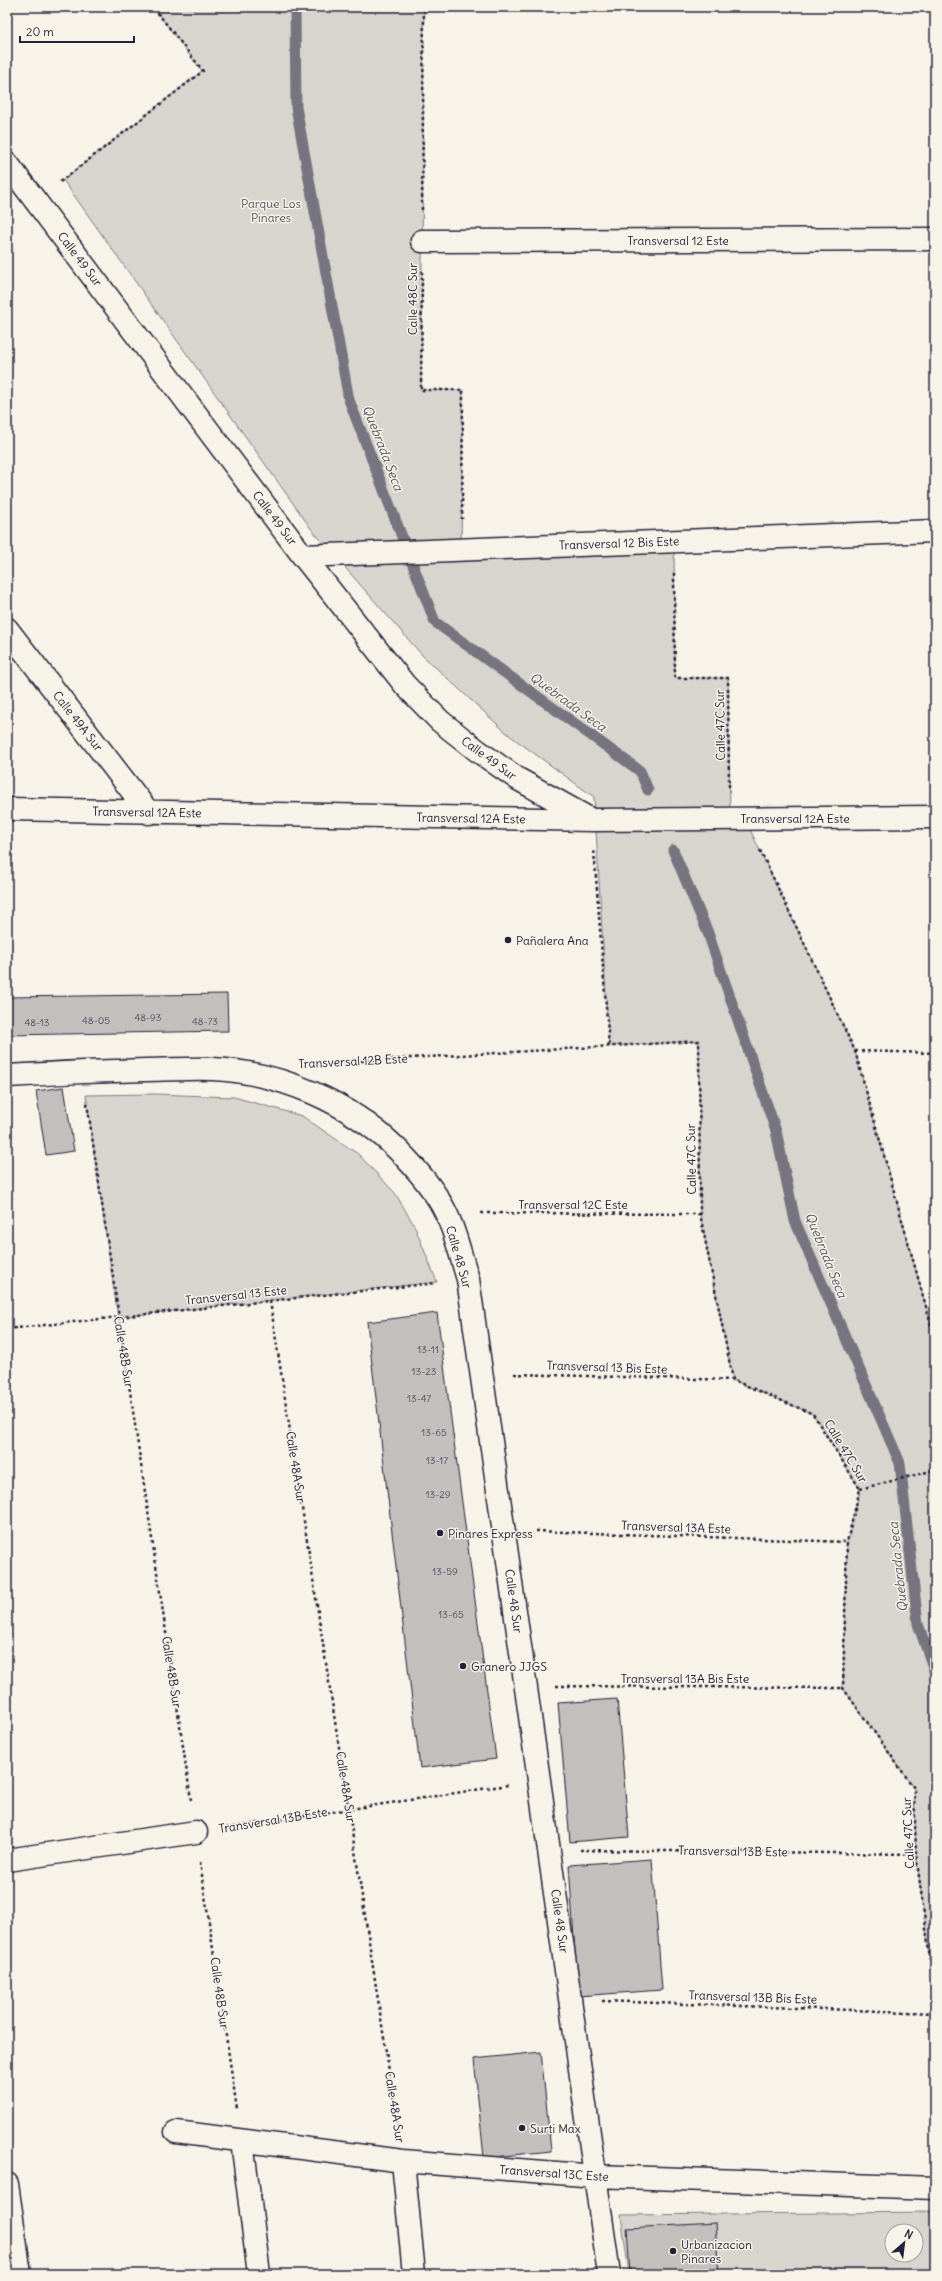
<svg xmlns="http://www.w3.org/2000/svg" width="942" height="2281" viewBox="0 0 942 2281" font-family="Delius,sans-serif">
<rect width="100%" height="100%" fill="#f7f3e8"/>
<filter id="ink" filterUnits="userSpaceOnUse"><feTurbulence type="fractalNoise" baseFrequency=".025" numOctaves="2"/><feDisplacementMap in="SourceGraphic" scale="8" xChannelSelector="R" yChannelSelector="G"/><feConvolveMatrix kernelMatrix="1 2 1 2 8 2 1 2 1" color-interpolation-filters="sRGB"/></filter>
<g filter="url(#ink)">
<path fill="#d8d5cf" stroke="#7d7c85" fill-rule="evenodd" d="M153 7H424L421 390H463L461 548 674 540 675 678H728L730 819H745L855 1051 935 1339V1997L916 1854 914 1788 843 1688 847 1542 860 1489 813 1414 733 1380 700 1214 699 1041 609 1046 594 797 509 735 422 655 312 530 63 180 202 71Z
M154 1094 234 1097 302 1116 358 1154 395 1193 414 1225 437 1282 118 1317 86 1095Z
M935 2212V2274H629L621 2215ZM892 2231H916V2255H892Z"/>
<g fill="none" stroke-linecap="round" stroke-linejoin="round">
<path stroke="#76747f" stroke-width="11" d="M295 7 296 107 349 400 435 622 640 771 648 790
M673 850 708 933 776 1131 795 1221 900 1463 918 1624 935 1673"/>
</g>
<path fill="#c2bfbd" stroke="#22223b" d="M227 994 228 1031 7 1035V997Z
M64 1087 74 1151 46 1155 36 1091Z
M437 1313 496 1759 420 1768 367 1322Z
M617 1699 629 1837 570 1842 558 1703Z
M652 1859 662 1990 578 1996 569 1865Z
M541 2052 551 2151 484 2158 474 2059Z
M715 2223 719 2274H630L627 2228Z"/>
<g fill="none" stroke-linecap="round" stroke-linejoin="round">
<defs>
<path id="minor" d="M7 163 303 556 405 685 440 721 478 751 518 779 588 818
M422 241 935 239
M303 556 935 531
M7 629 149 813
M7 809 592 820 935 817
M7 1076C53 1073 99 1071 146 1070 168 1070 190 1068 212 1069 280 1072 349 1102 397 1149 415 1167 435 1190 446 1213 456 1233 461 1258 468 1279L609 2274
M7 1860 196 1832
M176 2132 403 2161 596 2176 935 2188
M242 2141 259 2274
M403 2161 414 2274
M7 2184 20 2274"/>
</defs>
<use href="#minor" stroke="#22223b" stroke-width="25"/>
<path stroke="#22223b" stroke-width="2.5" stroke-dasharray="3 3" stroke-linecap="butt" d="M60 182 203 71 153 7
M422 210 424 7
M422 271 421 390H463L462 519
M674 573 675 678H728L729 787
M760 850 855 1051 935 1339
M594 851 609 1046
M855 1051 935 1053
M325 1063 699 1041 700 1214 733 1380 813 1414 860 1489 847 1542 843 1688 914 1788 916 1854 935 1997
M87 1103 191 1800
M481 1213 700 1214
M270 1301 398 2129
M7 1329 436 1283
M514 1374 733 1380
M860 1489 935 1470
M536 1531 847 1542
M556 1686 843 1688
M226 1828 508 1785
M580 1850 916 1854
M200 1862 237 2109
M602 2001 935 2013"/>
<use href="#minor" stroke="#f7f3e8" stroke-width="22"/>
</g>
</g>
<g fill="#22223b" stroke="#f7f3e8" stroke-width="1.5">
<circle cx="508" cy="940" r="4"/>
<circle cx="440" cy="1533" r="4"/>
<circle cx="463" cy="1666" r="4"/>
<circle cx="522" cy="2128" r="4"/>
<circle cx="673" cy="2251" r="4"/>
</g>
<g text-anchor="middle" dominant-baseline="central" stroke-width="3" stroke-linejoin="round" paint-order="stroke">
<g font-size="10" fill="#4a495c">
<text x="148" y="1017">48-93</text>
<text x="96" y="1020">48-05</text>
<text x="205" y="1021">48-73</text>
<text x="37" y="1022">48-13</text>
<text x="428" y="1349">13-11</text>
<text x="424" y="1371">13-23</text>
<text x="419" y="1398">13-47</text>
<text x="434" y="1432">13-65</text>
<text x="437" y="1460">13-17</text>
<text x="438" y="1494">13-29</text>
<text x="445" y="1571">13-59</text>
<text x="451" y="1614">13-65</text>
</g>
<g font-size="12" fill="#504f60" stroke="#f7f3e8">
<text x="271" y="203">Parque Los<tspan x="271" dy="14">Pinares</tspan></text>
</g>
<g font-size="12" fill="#22223b" stroke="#f7f3e8">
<text x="678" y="240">Transversal 12 Este</text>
<text transform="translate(80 259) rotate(53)">Calle 49 Sur</text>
<text transform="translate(412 299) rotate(-90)">Calle 48C Sur</text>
<text transform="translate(275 518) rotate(53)">Calle 49 Sur</text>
<text transform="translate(619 543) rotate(-2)">Transversal 12 Bis Este</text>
<text transform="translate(78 721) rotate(52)">Calle 49A Sur</text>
<text transform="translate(720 725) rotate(-91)">Calle 47C Sur</text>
<text transform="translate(489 758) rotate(36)">Calle 49 Sur</text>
<text transform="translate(147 812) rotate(1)">Transversal 12A Este</text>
<text transform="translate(471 818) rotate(1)">Transversal 12A Este</text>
<text x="795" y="818">Transversal 12A Este</text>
<text transform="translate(353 1061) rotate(-3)">Transversal 12B Este</text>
<text transform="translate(691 1159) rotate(-91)">Calle 47C Sur</text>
<text x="573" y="1204">Transversal 12C Este</text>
<text transform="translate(459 1257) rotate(74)">Calle 48 Sur</text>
<text transform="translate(236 1295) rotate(-6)">Transversal 13 Este</text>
<text transform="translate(124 1352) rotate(81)">Calle 48B Sur</text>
<text transform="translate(607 1367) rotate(2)">Transversal 13 Bis Este</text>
<text transform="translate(846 1451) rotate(59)">Calle 47C Sur</text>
<text transform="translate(296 1467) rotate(81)">Calle 48A Sur</text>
<text transform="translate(676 1527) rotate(2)">Transversal 13A Este</text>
<text transform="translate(514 1601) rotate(82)">Calle 48 Sur</text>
<text transform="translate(172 1672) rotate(81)">Calle 48B Sur</text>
<text x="685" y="1678">Transversal 13A Bis Este</text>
<text transform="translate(346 1787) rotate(81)">Calle 48A Sur</text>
<text transform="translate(273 1820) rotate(-9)">Transversal 13B Este</text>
<text transform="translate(908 1833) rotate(-93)">Calle 47C Sur</text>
<text transform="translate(733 1851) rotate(1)">Transversal 13B Este</text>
<text transform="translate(560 1921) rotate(82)">Calle 48 Sur</text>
<text transform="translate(220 1993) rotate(82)">Calle 48B Sur</text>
<text transform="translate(753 1997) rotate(2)">Transversal 13B Bis Este</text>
<text transform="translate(395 2107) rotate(81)">Calle 48A Sur</text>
<text transform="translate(554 2173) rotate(4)">Transversal 13C Este</text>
</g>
<g font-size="12" fill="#22223b" stroke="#f7f3e8" text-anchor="start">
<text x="516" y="940">Pañalera Ana</text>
<text x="448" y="1533">Pinares Express</text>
<text x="471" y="1666">Granero JJGS</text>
<text x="530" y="2128">Surti Max</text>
<text x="681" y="2244">Urbanizacion<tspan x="681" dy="14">Pinares</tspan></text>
</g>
<g font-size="13" font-style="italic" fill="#535263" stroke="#f7f3e8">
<text transform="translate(383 448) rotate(69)">Quebrada Seca</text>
<text transform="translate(568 702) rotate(36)">Quebrada Seca</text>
<text transform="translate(826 1255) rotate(68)">Quebrada Seca</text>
<text transform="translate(898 1567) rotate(-96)">Quebrada Seca</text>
</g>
</g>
<rect width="942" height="2281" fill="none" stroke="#f7f3e8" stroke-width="24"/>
<rect x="12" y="12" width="918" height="2257" fill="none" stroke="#22223b" stroke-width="1.5" filter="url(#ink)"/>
<g transform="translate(904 2243) rotate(28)"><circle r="19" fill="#f7f3e8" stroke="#a29fa3"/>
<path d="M0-3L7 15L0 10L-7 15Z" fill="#22223b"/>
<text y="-6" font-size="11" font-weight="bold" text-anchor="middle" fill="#22223b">N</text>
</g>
<path d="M20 36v6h114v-6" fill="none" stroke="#22223b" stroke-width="2"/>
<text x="26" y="36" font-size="12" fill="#22223b" stroke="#f7f3e8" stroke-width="3" paint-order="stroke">20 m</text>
</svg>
